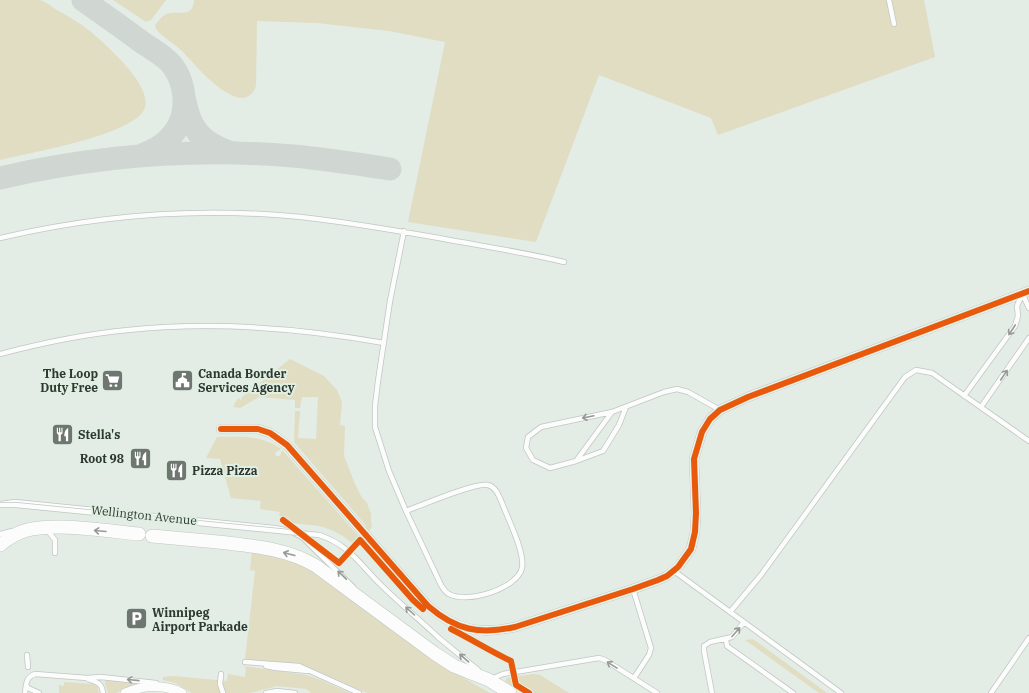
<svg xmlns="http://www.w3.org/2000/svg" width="1029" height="693" viewBox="0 0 1029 693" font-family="'IBM Plex Serif',serif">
<rect width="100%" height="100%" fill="#e3ece5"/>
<path fill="#e0ddc3" d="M0 0C11 0 29 0 39 0 45 1 51 6 55 9 68 16 80 23 91 32 106 45 160 91 142 113 122 137 32 152 0 160Z
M113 0H166L151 20 146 22Z
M194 0H924L935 57 718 135 711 118 599 75 536 242 408 222 445 42 389 31 317 23 257 21 256 86C242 123 194 63 182 51 174 43 163 38 156 29L155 25C159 21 161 16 167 14 177 10 193 19 194 0Z
M290 359 324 376 337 390 342 402 340 425 345 426 344 456 355 484 361 496 367 503 371 514V522L372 526 369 531 364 523 294 442 295 411H300L298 438 316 439 318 397H302L300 408H295V400L259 397 240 408 233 407 238 398 241 400 242 397Z
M217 437C240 437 261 434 281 449L275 453 276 456H280L282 450 284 452 361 539 355 545C345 537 335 530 322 527 313 524 303 525 294 523 288 521 285 517 279 516L280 512 260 509 261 501 231 498 220 459 206 458Z
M252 551 276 554 311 567 457 674 490 693H367L306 666 299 664 245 659 255 571 250 570Z
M753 639 827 693H819L745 640Z
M244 666 306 675 321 680 350 693H310V692L306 689 277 686 250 693H192L175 683 163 680V677L173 676 227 681 228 674 245 677 246 668Z
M533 674 540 675 569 693H524L505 681 507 678Z
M106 680 138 683 116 693H108L105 683Z
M64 682 93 684 97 686 99 693H59V685L64 686Z"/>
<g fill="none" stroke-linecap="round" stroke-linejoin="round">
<path stroke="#d0d6d1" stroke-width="23" d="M83 0C103 14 123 28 143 43 152 49 165 56 172 65 183 79 187 100 182 117 176 136 163 147 144 154
M185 101C190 129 202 143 229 152
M0 178C95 156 196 148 293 156 326 159 358 164 390 169"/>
<defs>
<path id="service" d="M889 0 894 24
M404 231 390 301 378 381 375 406V427L389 471 406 511 441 585C443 588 445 592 449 594 467 604 517 589 522 568 525 552 508 519 502 503 499 496 496 487 488 485 475 482 420 506 406 511
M0 238C98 215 200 207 301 217 347 222 393 230 439 238 481 246 523 252 564 262
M1022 293 1029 308
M0 354C42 343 85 334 128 330 214 321 300 328 384 343
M964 396 1015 326 1018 316 1017 306 1022 295
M981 407 1029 338
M612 412 576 461 550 468 533 460 526 448 528 437 541 427 612 412 664 392 677 389 688 392 720 410
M576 461 603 451 619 425 626 407
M0 504 15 502 274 528 285 530
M48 531 55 540V553
M294 533 302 537 353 587
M0 534 12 531
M674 571 841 693
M633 589 651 648 649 655 634 678
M730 612 761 575 905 377 916 370 932 373 1029 441
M439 638 478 670
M726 639 727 646 793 693
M27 655 28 667
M245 662 299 666 359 693
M266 666 276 668 308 671
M221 674 220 684 223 693
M88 679C97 682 102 683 103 693
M491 679 503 674 599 658 605 660 657 693
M26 685 28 688 39 693
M25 693C26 684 26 677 35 674L87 678 101 677 156 683
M266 693 277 691 295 693
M712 693 704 651V646L710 642 732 637 744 622
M991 693 1029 638"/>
<path id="minor" d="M221 429H258L270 433 287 445 428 606C456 630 479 635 515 627L633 589 658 580 667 576 678 567 691 549 695 532 696 513 694 459 702 432 710 419 720 410 748 397 1029 291
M125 693C143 685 164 684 182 693"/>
<path id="secondary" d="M152 536C174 538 196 540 218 542 252 546 286 548 316 566L434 653 454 666 489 680 510 693
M0 545C7 539 15 534 24 531 55 522 106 531 139 534"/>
</defs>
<use href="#service" stroke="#c0c7c2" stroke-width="6"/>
<use href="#minor" stroke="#c0c7c2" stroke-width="10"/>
<use href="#secondary" stroke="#c0c7c2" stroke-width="14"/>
<use href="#service" stroke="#fbfcfb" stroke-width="4.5"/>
<use href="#minor" stroke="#fbfcfb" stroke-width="9"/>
<use href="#secondary" stroke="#fbfcfb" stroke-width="13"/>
<defs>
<path id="service-bridge" d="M0 505H16L319 535C348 544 360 564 380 584 399 603 420 620 439 638"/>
</defs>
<use href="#service-bridge" stroke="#c0c7c2" stroke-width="6" stroke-linecap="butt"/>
<use href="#service-bridge" stroke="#fbfcfb" stroke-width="4.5"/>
<defs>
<path id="cycleway" d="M221 429H258L270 433 287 445 428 606C456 630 479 635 515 627L633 589 658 580 667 576 678 567 691 549 695 532 696 513 694 459 702 432 710 419 720 410 748 397 1029 291
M283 520 339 563 360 540 413 600 423 609
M451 629C471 639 490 651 511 661L516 685 529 693"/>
</defs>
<use href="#cycleway" stroke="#dff0e3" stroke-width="8"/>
<use href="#cycleway" stroke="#e8590c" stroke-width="6"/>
</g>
<defs><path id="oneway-shaft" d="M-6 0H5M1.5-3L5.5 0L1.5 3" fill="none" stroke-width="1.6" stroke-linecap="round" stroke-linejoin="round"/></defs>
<g stroke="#969996">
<use href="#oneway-shaft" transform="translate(1012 330) rotate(123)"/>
<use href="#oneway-shaft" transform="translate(1004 375) rotate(-56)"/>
<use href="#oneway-shaft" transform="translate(588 417) rotate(168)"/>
<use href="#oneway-shaft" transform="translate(100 531) rotate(-175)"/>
<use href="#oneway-shaft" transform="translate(289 554) rotate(-165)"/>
<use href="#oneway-shaft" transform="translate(342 575) rotate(-136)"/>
<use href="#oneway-shaft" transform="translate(410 611) rotate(-138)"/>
<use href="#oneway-shaft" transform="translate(736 632) rotate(-49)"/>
<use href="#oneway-shaft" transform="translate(464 658) rotate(-139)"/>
<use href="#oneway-shaft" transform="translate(612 665) rotate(-148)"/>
<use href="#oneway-shaft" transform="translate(133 680) rotate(-174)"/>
</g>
<defs>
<symbol id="supermarket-square" viewBox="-11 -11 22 22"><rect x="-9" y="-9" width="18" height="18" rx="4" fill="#6f7670" stroke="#dff0e3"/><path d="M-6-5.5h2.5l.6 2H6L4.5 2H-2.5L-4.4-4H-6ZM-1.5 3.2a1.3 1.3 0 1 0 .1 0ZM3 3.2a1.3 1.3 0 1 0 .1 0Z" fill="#fff"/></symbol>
<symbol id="civic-square" viewBox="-11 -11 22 22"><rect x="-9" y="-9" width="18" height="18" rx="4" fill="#6f7670" stroke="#dff0e3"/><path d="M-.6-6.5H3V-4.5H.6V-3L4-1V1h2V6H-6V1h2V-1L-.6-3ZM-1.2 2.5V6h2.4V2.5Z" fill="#fff"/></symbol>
<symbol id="restaurant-square" viewBox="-11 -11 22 22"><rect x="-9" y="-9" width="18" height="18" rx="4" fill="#6f7670" stroke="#dff0e3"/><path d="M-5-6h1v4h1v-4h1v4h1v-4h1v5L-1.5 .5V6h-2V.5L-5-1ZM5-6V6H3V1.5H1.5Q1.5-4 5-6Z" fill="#fff"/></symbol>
<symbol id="parking-square" viewBox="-11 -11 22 22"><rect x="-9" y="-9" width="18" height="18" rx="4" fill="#6f7670" stroke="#dff0e3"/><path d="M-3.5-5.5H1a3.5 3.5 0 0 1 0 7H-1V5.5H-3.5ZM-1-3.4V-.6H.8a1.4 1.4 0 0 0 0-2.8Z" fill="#fff"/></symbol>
</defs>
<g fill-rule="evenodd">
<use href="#supermarket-square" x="100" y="368" width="25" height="25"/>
<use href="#civic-square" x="170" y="368" width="25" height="25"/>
<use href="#restaurant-square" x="50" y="422" width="25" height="25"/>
<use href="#restaurant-square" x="128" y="446" width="25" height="25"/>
<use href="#restaurant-square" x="164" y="458" width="25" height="25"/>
<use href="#parking-square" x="124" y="606" width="25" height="25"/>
</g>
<g text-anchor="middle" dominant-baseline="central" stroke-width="4" stroke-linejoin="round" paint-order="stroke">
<g font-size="12" font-weight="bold" fill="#303631" stroke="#dff0e3" text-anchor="start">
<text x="98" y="373" text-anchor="end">The Loop<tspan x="98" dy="14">Duty Free</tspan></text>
<text x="198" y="373">Canada Border<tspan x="198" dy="14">Services Agency</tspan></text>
<text x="78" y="434">Stella's</text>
<text x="124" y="458" text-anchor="end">Root 98</text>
<text x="192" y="470">Pizza Pizza</text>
<text x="152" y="612">Winnipeg<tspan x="152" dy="14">Airport Parkade</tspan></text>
</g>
<g font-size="12" fill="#303631" stroke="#dff0e3">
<text transform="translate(144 515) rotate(6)">Wellington Avenue</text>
</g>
</g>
</svg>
